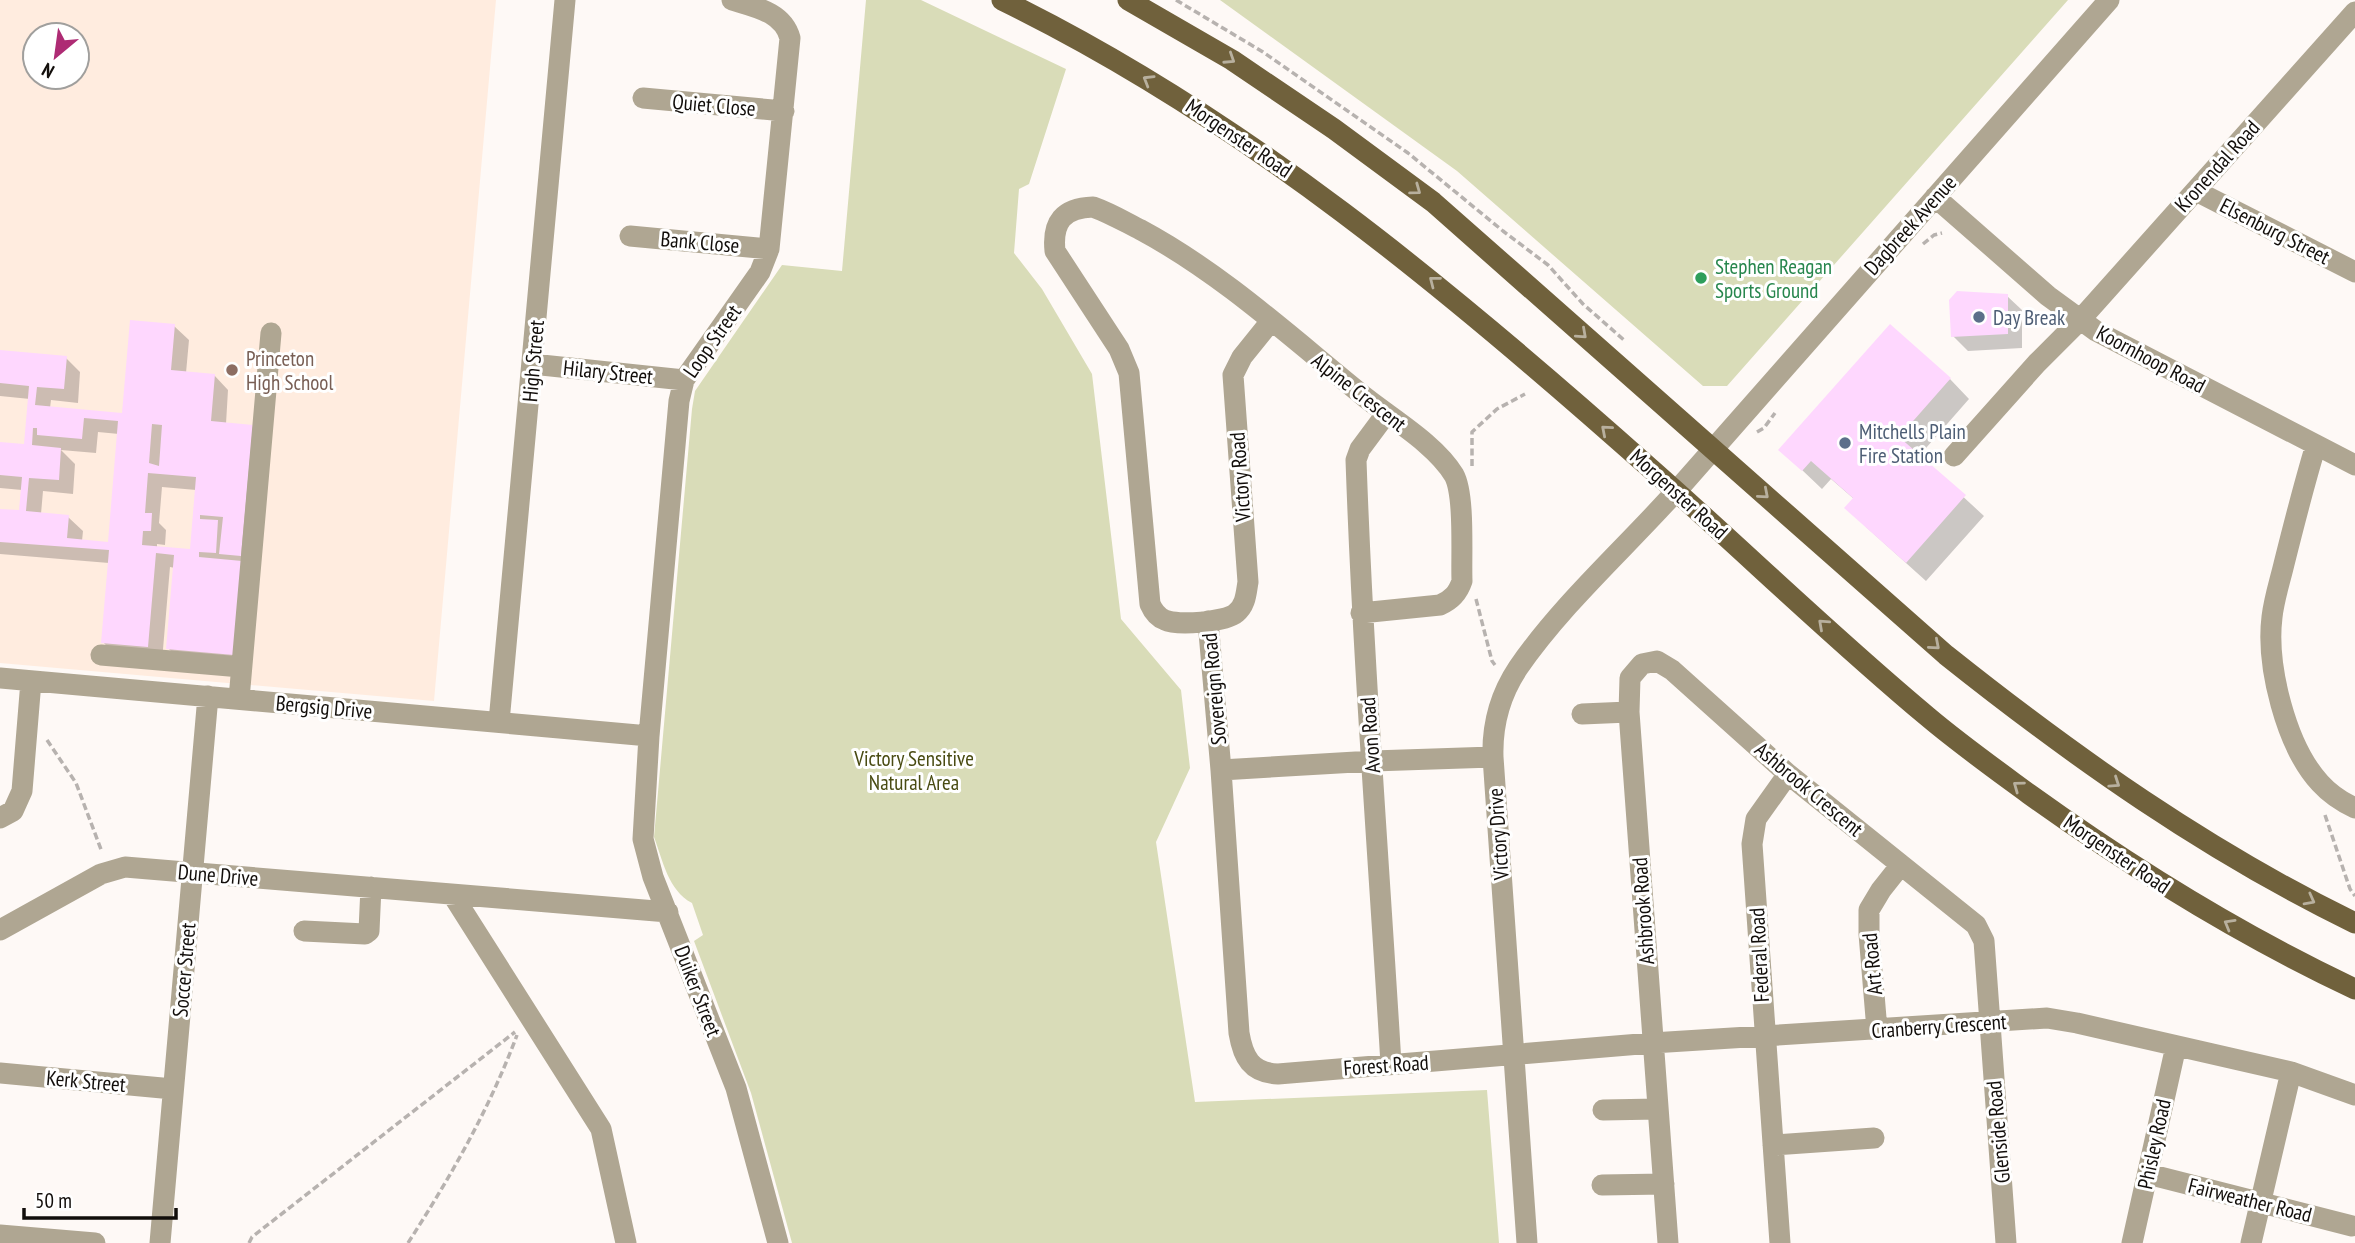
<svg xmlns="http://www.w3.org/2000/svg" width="2355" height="1243" viewBox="0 0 2355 1243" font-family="'PT Sans Narrow',sans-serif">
<rect width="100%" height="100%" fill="#fef9f6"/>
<path fill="#ffecdf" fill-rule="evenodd" d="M0 0H496L434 701 0 663ZM35 35H77V77H35Z"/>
<path fill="#d9dcb8" d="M866 0H921L1066 69 1029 184 1019 189 1014 253 1042 289 1092 374 1121 619 1181 690 1190 768 1156 842 1195 1102 1487 1090 1499 1243H792L751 1093 694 941 703 935 692 903C668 890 663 861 654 837L692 409 695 391 782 265 842 271Z
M1220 0H2068L1727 386H1703L1457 171Z"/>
<path fill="#0003" fill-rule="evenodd" d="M2007 296 2022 310V348L1968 351 1953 336Z
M174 326 189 340 186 373 214 375 228 390 226 424 253 427 248 669 183 663 168 648 175 568 170 567 162 661 117 657 103 642 109 563 0 554V511L20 512 22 490 0 488V444L26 446 30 399 0 396V352L66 358 80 372 78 403 51 400 50 408 123 415ZM98 432 119 434 109 544 82 541 83 531 68 517 41 514 43 491 73 494 75 464 61 450 96 453ZM162 487 196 490 191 551 157 548V544L165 545 166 530 159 523Z
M1950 379 1969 399 1919 456 1984 516 1926 581 1866 527 1854 499 1831 479 1822 489 1781 450Z"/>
<path fill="#fed7fe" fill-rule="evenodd" d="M1957 291 2008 294V334L1951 337 1949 300Z
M130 320 175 324 171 370 215 374 211 421 253 425 241 556 219 554 223 517 200 515V519L218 520 216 553 199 552V557L242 561 234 655 166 649 174 555 156 553 148 647 101 643 109 550 0 542V509L19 510 22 477 0 475V442L24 444 29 386 0 383V350L67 356 64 389 37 387 35 405 122 413ZM84 418 118 421 108 542 67 538 69 515 26 511 29 478 59 480 61 448 32 445 33 428H37V435L82 439ZM152 424 162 425 159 466 149 463ZM148 473 196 477 190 549 142 545 143 531H151L152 513H145Z
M1890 324 1951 378 1899 437 1966 495 1906 563 1844 508 1853 498 1811 461 1802 471 1778 450Z"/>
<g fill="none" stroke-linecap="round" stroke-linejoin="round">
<path stroke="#b7b2af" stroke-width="3.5" stroke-dasharray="7 3.5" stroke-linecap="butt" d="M1176 0 1263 52 1408 153 1503 231 1548 265 1583 304 1624 340
M1923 244 1934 235 1942 233
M1757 432 1764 428 1775 413
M1472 466V432L1497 409 1525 394
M1476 599 1492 661 1495 665
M47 740 76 783 102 852
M2325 815 2350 889 2355 896
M249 1243 252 1237 515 1032
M408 1243C451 1176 489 1110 517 1035"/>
<path stroke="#afa692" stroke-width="21" d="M732 0C755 7 783 12 790 38L769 249 760 272 684 380 679 401 649 736 643 839 653 877 736 1088 778 1243
M643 98 784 111
M2196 191 2355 272
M1935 197 2048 296 2096 331 2355 465
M630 236 769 249
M1271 321 1242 357 1233 375 1248 582C1246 593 1246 605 1236 613 1226 622 1177 626 1165 620 1157 617 1153 611 1150 604L1129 373 1119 349 1055 251C1052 222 1063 208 1093 207 1110 213 1125 222 1141 230 1223 274 1294 340 1366 398 1394 420 1436 445 1454 475 1465 495 1461 556 1462 581 1458 593 1452 600 1440 605L1361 613
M532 364 684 380
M1386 414 1360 449 1356 460C1363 662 1379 863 1391 1064
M2316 445C2304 484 2294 524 2284 564 2280 581 2274 599 2272 617 2266 666 2286 746 2320 783 2330 794 2342 802 2355 808
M1954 456 2037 363 2080 320 2355 12
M1208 621 1221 770 1239 1033C1243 1057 1251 1073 1278 1074L1652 1043 2047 1018 2077 1023 2291 1072 2355 1095
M101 655 241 667
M0 678 649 736
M239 699 271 333
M1629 712 1668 1243
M1582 714 1629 712 1630 678 1642 664 1657 661 1672 670 1788 774 1976 925 1984 941 2006 1243
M499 722 565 0
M1221 770 1373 761 1493 757
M0 818 13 811 22 791 31 681
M452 894 601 1129 626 1243
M0 930 101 874 125 867 668 912
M304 931 365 934 369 931 371 887
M1877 1030 1869 934V910L1881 890 1900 866
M0 1073 173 1089
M1603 1110 1658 1109
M1773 1145 1874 1138
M2148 1174 2352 1226
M1602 1185 1664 1184
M0 1235 95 1243
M160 1243 208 696
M1527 1243 1493 757C1492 725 1500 695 1518 668 1564 601 1633 541 1687 479 1827 318 1968 159 2109 0
M1780 1243 1752 844 1756 819 1788 774
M2132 1243 2176 1046
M2251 1243 2291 1072"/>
<path stroke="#70613c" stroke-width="21" d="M1002 0C1244 118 1451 291 1651 469 1744 551 1833 638 1928 717 1960 744 1995 769 2029 794 2132 868 2240 935 2355 989
M1128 0 1232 60 1334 129 1433 202 1946 655C2074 757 2207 851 2355 923"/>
</g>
<defs><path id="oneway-chevron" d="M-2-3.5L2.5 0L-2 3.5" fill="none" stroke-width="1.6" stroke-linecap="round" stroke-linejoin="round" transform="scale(1.75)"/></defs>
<g stroke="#b8b09e">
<use href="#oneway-chevron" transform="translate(1230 59) rotate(33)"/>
<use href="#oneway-chevron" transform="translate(1148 80) rotate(-149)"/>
<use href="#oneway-chevron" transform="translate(1416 190) rotate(36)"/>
<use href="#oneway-chevron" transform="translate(1434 281) rotate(-142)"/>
<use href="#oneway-chevron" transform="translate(1582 334) rotate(42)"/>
<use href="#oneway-chevron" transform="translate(1606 430) rotate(-139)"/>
<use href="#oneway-chevron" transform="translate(1764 494) rotate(41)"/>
<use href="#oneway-chevron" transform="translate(1823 624) rotate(-138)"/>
<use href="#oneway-chevron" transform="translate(1935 645) rotate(41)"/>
<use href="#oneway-chevron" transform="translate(2115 783) rotate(34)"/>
<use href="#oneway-chevron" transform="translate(2018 786) rotate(-144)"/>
<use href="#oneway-chevron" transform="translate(2310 900) rotate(28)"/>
<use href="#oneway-chevron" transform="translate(2229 924) rotate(-150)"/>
</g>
<circle fill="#2e9e5b" stroke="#fff" stroke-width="2.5" cx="1701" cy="278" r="7"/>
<g fill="#5c6f8a" stroke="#fff" stroke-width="2.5">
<circle cx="1979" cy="317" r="7"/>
<circle cx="1845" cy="443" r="7"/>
</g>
<circle fill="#8d6e63" stroke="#fff" stroke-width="2.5" cx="232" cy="370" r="7"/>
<g text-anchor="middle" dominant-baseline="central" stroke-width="6" stroke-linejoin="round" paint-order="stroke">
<g font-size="21" fill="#120e0b" stroke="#fff">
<text transform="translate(714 105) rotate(5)">Quiet Close</text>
<text transform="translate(1239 138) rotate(34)">Morgenster Road</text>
<text transform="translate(2217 166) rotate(-48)">Kronendal Road</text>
<text transform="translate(1910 225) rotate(-48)">Dagbreek Avenue</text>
<text transform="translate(2275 231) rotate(27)">Elsenburg Street</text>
<text transform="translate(700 242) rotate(5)">Bank Close</text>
<text transform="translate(712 341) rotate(-55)">Loop Street</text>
<text transform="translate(2151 359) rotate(28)">Koornhoop Road</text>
<text transform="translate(533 361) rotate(-85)">High Street</text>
<text transform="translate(608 372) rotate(6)">Hilary Street</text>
<text transform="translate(1359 392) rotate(38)">Alpine Crescent</text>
<text transform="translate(1240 477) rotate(-94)">Victory Road</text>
<text transform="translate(1679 494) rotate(42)">Morgenster Road</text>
<text transform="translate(1214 689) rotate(-95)">Sovereign Road</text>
<text transform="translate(324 707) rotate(5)">Bergsig Drive</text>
<text transform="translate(1370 735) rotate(-94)">Avon Road</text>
<text transform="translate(1809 789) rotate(40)">Ashbrook Crescent</text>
<text transform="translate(1498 834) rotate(-94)">Victory Drive</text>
<text transform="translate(2117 854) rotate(34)">Morgenster Road</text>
<text transform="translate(218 875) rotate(5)">Dune Drive</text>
<text transform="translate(1643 911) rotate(-94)">Ashbrook Road</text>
<text transform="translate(1759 955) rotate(-93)">Federal Road</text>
<text transform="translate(1872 964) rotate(-95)">Art Road</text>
<text transform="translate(184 970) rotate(-85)">Soccer Street</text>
<text transform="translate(698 991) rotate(69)">Duiker Street</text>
<text transform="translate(1939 1026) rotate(-4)">Cranberry Crescent</text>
<text transform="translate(1386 1065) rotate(-4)">Forest Road</text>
<text transform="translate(86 1081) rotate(5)">Kerk Street</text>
<text transform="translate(1998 1132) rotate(-95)">Glenside Road</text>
<text transform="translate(2154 1144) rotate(-78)">Phisley Road</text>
<text transform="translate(2250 1200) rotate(14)">Fairweather Road</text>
</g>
<g font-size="21" fill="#27864d" stroke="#fff" text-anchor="start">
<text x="1715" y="266">Stephen Reagan<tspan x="1715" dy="24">Sports Ground</tspan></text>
</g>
<g font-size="21" fill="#4e5e75" stroke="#fff" text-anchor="start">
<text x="1993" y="317">Day Break</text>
<text x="1859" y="431">Mitchells Plain<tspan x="1859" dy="24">Fire Station</tspan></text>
</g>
<g font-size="21" fill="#785e54" stroke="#fff" text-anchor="start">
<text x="246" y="358">Princeton<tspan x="246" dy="24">High School</tspan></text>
</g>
<g font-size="21" fill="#494b12" stroke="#fff">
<text x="914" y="758">Victory Sensitive<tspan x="914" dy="24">Natural Area</tspan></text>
</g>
</g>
<g transform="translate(56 56) rotate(209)"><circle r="33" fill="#ffffff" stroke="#a09f9d" stroke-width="2"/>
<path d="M0-5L12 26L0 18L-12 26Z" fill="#ae2b74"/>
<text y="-10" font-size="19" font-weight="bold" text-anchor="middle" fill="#120e0b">N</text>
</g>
<path d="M24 1208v10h152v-10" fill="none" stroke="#120e0b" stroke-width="3.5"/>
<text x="35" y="1208" font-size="21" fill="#120e0b" stroke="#ffffff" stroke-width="5" paint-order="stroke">50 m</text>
</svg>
